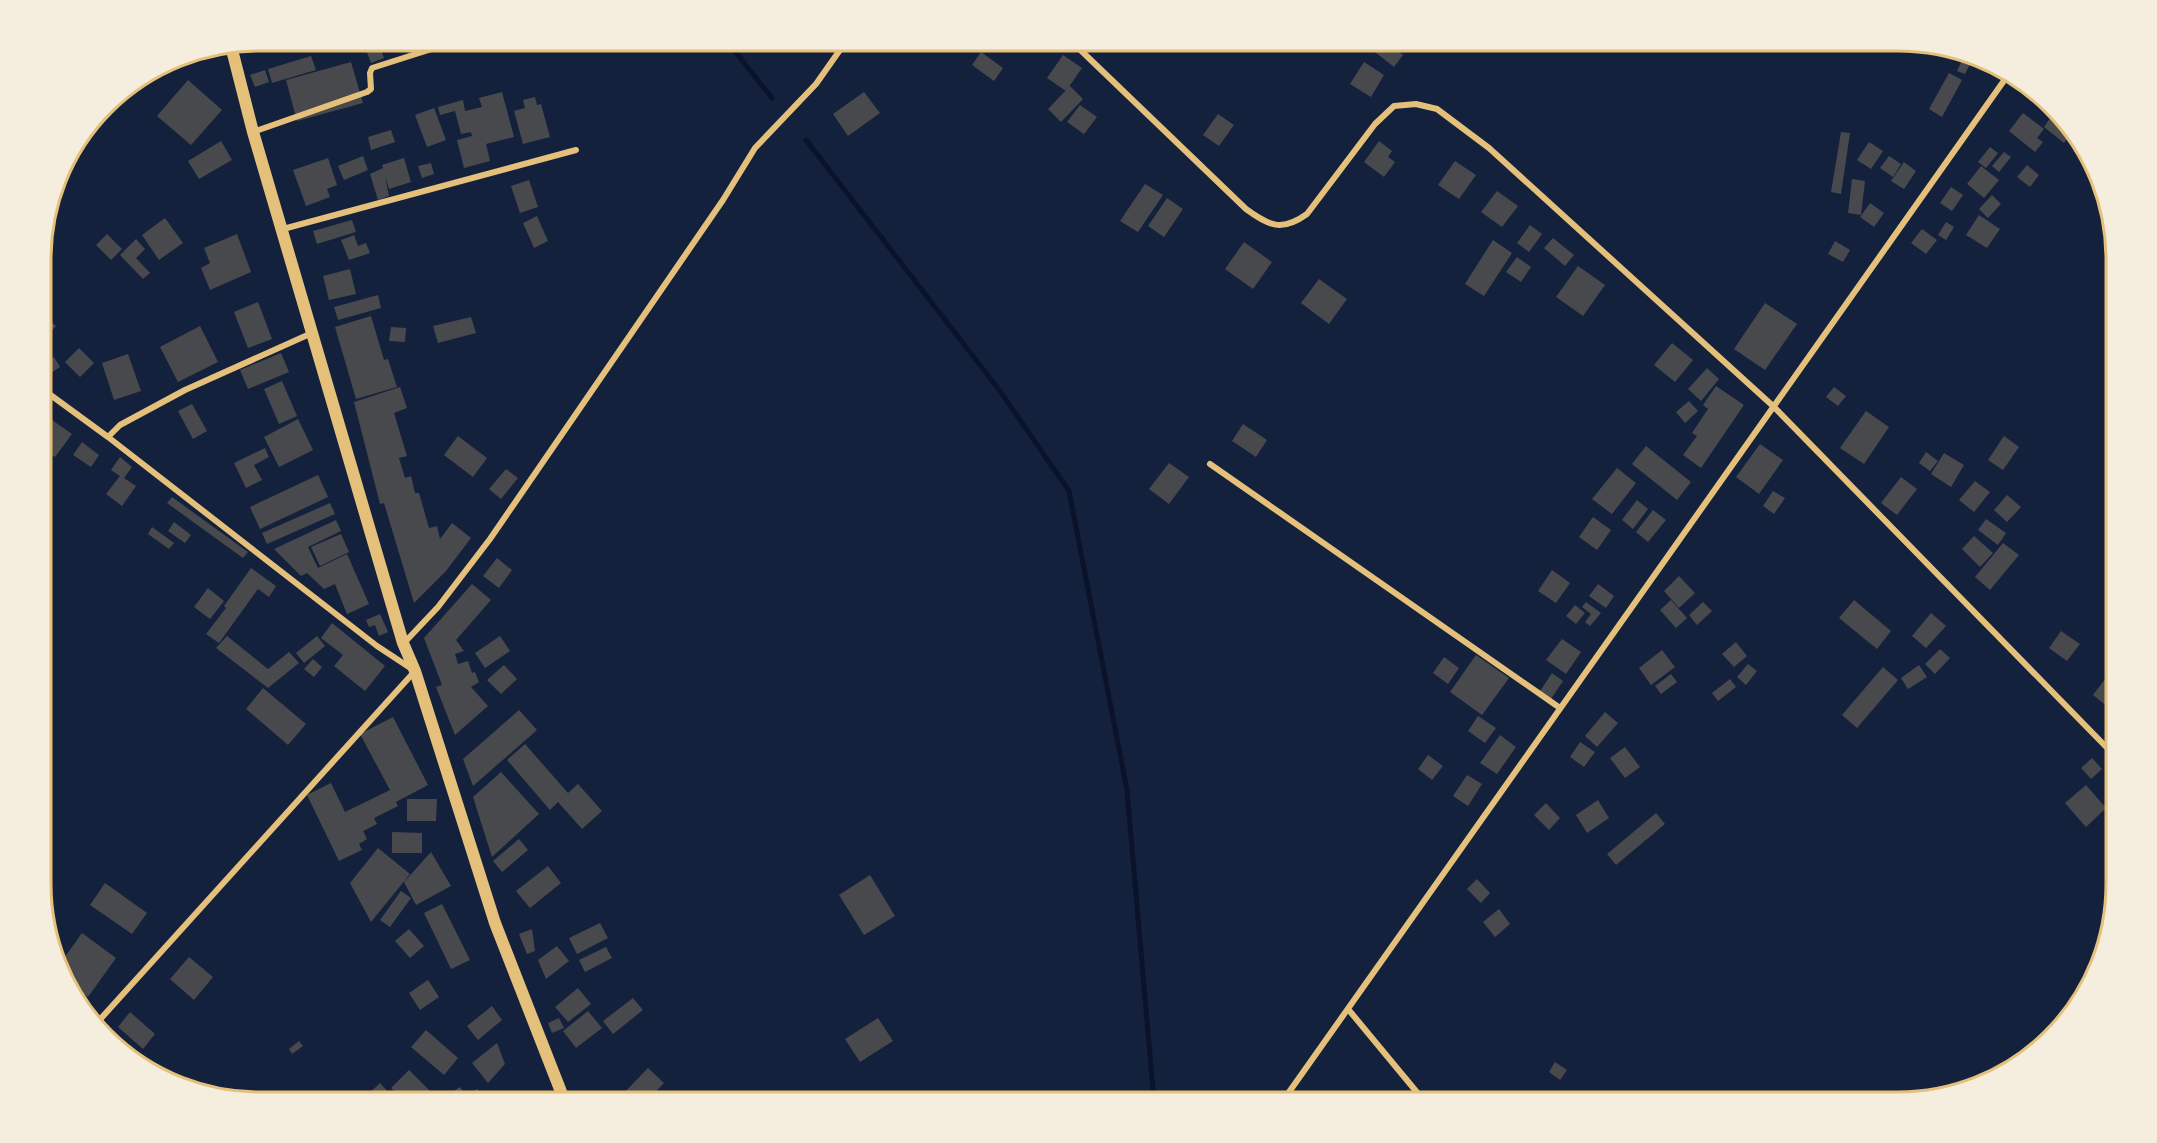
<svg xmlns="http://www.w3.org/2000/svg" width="2157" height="1143" viewBox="0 0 2157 1143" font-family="Karla,sans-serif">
<rect width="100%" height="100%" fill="#14213d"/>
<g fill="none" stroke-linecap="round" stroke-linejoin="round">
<path stroke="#0b132b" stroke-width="5" d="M726 40 772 98
M806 140 1000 391 1069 491 1127 790 1154 1102"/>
</g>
<path fill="#48494c" d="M374 40H377L384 58 371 63 364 44Z
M1387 40H1413L1404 53Z
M1385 41 1403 55 1394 67 1375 52Z
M981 52 1003 68 994 81 972 65Z
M1063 55 1082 68 1066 91 1047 78Z
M311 56 316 70 272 83 268 69Z
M1964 56 1973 58 1965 74 1957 71Z
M351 62 363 103 297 121 286 80Z
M1364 62 1384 75 1371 97 1350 84Z
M265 70 269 82 255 87 250 75Z
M1949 73 1962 80 1942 117 1929 109Z
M188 80 222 110 191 145 157 116Z
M1070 86 1083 99 1061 122 1048 109Z
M502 92 514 137 486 144 490 161 464 168 457 140 472 136 471 132 461 134 455 111 440 115 438 107 463 100 465 111 482 107 479 98Z
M864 92 880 113 848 136 833 114Z
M535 97 537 105 541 104 550 137 523 144 514 111 525 108 523 100Z
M1080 105 1097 117 1084 134 1067 122Z
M434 108 446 140 427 147 415 115Z
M2023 113 2044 129 2037 138 2043 142 2035 152 2009 131Z
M1218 114 1234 125 1219 146 1203 135Z
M2053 114 2061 121 2060 123 2071 133 2064 143 2044 127Z
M391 130 395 142 371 150 368 137Z
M1841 132 1850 133 1841 194 1831 192Z
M221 141 232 160 199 179 188 161Z
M1379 141 1392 151 1388 157 1395 162 1384 177 1364 162Z
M1869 142 1883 151 1871 169 1857 160Z
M1990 147 1998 153 1986 168 1978 162Z
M2004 152 2011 157 1999 172 1992 166Z
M363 156 368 170 344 180 338 166Z
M1889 156 1901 164 1893 177 1880 168Z
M328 158 337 185 327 189 330 197 306 206 293 170Z
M404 158 411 182 389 189 385 176 389 196 378 200 370 174 383 168 382 165Z
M1455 161 1476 175 1459 199 1438 185Z
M1904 162 1916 171 1904 189 1891 181Z
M431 163 434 174 422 178 418 166Z
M2027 165 2039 175 2030 187 2017 177Z
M1981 166 1999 180 1984 198 1967 184Z
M1852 179 1865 181 1861 215 1848 213Z
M529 180 538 207 520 213 511 186Z
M1145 184 1163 195 1138 232 1120 221Z
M1951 187 1963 195 1952 211 1940 203Z
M1497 191 1518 206 1502 227 1481 212Z
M1992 195 2001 204 1988 218 1979 209Z
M1167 198 1183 209 1164 237 1148 226Z
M1870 203 1884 213 1874 227 1860 217Z
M1979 215 2000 229 1987 248 1966 235Z
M537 216 548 241 534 248 523 223Z
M165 218 183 243 159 260 142 235Z
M352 220 356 232 317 244 313 231Z
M1946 222 1954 227 1946 240 1938 235Z
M1530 225 1542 234 1529 252 1517 243Z
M1922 229 1937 240 1926 254 1911 243Z
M107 234 122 249 111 260 96 245Z
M237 234 251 272 210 290 201 268 210 263 204 248Z
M354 235 358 246 366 243 370 253 349 260 341 240Z
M1553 238 1574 255 1565 266 1544 248Z
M136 239 145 249 136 258 150 273 143 279 120 255Z
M1493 240 1512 253 1484 296 1465 284Z
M1835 241 1850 250 1843 262 1828 254Z
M1244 242 1272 262 1253 289 1225 269Z
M1517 257 1531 267 1521 282 1506 272Z
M1578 266 1605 285 1583 316 1556 297Z
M350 269 356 294 329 300 323 276Z
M1319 279 1347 299 1329 324 1301 303Z
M378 295 381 308 338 320 334 307Z
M258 302 272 339 248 348 234 312Z
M1765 303 1797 324 1765 370 1734 349Z
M41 312 56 326 41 342Z
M371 316 384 360 388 359 397 387 356 399 335 327Z
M471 317 476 333 438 343 433 326Z
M200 326 218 362 178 382 160 347Z
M391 327 406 328 405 342 389 341Z
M1672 343 1693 360 1675 382 1654 365Z
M79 348 94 363 80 377 65 362Z
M281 353 289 372 248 389 240 370Z
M128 354 141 391 114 400 102 363Z
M54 357 60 367 46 376 41 365Z
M1707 368 1719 379 1701 401 1688 389Z
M282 381 297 416 279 424 264 389Z
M1716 386 1744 405 1701 468 1683 455 1697 436 1692 433 1708 409 1703 405Z
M400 387 407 408 394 413 407 456 399 458 405 478 411 476 415 493H419L429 528 437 526 440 539 452 523 471 538 446 571 414 603 384 503 380 504 354 402Z
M1834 387 1846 396 1838 406 1826 397Z
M1689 401 1698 411 1685 423 1676 412Z
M192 404 207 431 193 439 178 411Z
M1866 411 1889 427 1864 464 1840 448Z
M298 419 313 450 279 467 264 437Z
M52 420 72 434 55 457 41 447V434Z
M1243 424 1267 440 1256 457 1232 441Z
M458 436 487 458 473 477 444 455Z
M2004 436 2019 447 2003 470 1988 460Z
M82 442 99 455 91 467 73 455Z
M1760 444 1783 460 1759 494 1736 477Z
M1646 446 1691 482 1677 500 1632 464Z
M265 448 269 457 254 465 262 480 246 488 234 463Z
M1926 452 1938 461 1930 471 1919 463Z
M1944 453 1964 465 1951 487 1931 474Z
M120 457 132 467 124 478 136 486 122 506 106 494 120 476 111 470Z
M1169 463 1189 477 1169 504 1149 489Z
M1617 468 1636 483 1612 514 1592 499Z
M506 469 518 478 501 499 489 489Z
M318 475 328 497 260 529 250 507Z
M1901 477 1917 489 1897 515 1881 503Z
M1975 481 1990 492 1974 512 1959 500Z
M1773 491 1785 498 1774 514 1763 506Z
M2007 495 2021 507 2007 522 1994 510Z
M172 497 248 552 243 558 167 503Z
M1637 500 1648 509 1633 529 1622 520Z
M330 503 335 514 267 544 262 533Z
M1653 510 1666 520 1648 542 1636 532Z
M1593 517 1611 530 1597 550 1579 537Z
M1986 519 2006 533 1998 545 1978 530Z
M336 520 341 531 308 547 318 568 347 554 369 604 347 614 335 584 324 589 307 573 301 576 274 549Z
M174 522 191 535 185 543 168 531Z
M152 527 174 543 169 549 148 534Z
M341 534 349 552 320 566 311 547Z
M1974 536 1993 553 1980 567 1962 549Z
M2003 543 2019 555 1990 590 1975 577Z
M497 558 512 570 499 588 483 576Z
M251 568 276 586 269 597 258 589 219 643 206 634 226 608 224 606Z
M1552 570 1570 583 1556 603 1538 591Z
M1679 576 1695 593 1679 608 1664 591Z
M472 584 491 600 456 640 464 651 455 654 458 664 468 661 472 673 475 672 479 682 471 687 488 706 455 735 436 687 442 685 424 638Z
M1598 584 1614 596 1606 608 1589 596Z
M208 588 224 601 210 619 194 607Z
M1671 600 1687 618 1676 628 1660 610Z
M1854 600 1891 631 1877 649 1839 618Z
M1586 602 1601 613 1590 626 1585 622 1591 614 1582 607Z
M1703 602 1712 611 1697 625 1689 615Z
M1575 605 1585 613 1576 624 1566 616Z
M1931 613 1946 626 1926 648 1912 636Z
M380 614 388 632 379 636 375 625 369 627 366 620Z
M332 623 385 666 365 691 334 666 343 655 321 638Z
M2061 631 2080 644 2067 661 2049 648Z
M227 636 268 669 289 652 299 663 268 688 216 648Z
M317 636 325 646 304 663 296 653Z
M500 636 510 651 485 668 475 653Z
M1562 639 1581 652 1566 674 1546 660Z
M1736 642 1747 656 1734 667 1722 654Z
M1940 649 1950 658 1935 674 1925 664Z
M1662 650 1675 667 1651 685 1639 668Z
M1476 655 1509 678 1482 715 1450 692Z
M1444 657 1459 668 1448 684 1433 673Z
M313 659 322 667 314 677 304 669Z
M1748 664 1757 671 1746 685 1737 677Z
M504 665 517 679 501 694 487 680Z
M1919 665 1927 677 1908 689 1901 678Z
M1883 667 1898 680 1857 728 1842 715Z
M2111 671 2116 675V707L2113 711 2093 695Z
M1552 673 1563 681 1551 699 1540 691Z
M1671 674 1677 682 1661 694 1655 686Z
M1730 679 1736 687 1718 701 1712 693Z
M263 688 306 724 288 745 246 709Z
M519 710 537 730 473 786 463 759Z
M1605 712 1618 723 1597 747 1585 736Z
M1478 716 1496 728 1485 743 1468 731Z
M393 717 428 785 396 802 398 806 374 818 377 824 363 831 367 839 359 844 362 850 339 861 307 795 331 783 345 812 390 790 360 734Z
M1500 735 1516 747 1497 774 1480 763Z
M1580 742 1595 752 1584 767 1570 757Z
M525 744 568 793 578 784 602 811 582 829 558 802 550 810 507 760Z
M1625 747 1640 767 1625 778 1610 758Z
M1428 755 1443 766 1432 780 1418 769Z
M2092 758 2102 769 2091 779 2081 768Z
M501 772 539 814 492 857 473 797Z
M1467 775 1482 784 1468 806 1453 796Z
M2086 785 2106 808 2086 827 2065 803Z
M407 799H437L436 821H407Z
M1598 800 1609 818 1587 833 1576 815Z
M1546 803 1560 818 1549 830 1534 815Z
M2116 807V827L2107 820Z
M1656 813 1665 824 1616 865 1607 854Z
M392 832 422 833V853H392Z
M519 839 528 850 502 872 493 861Z
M378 848 410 874 371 922 350 883Z
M431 852 451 886 416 905 404 882Z
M548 866 561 883 530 908 516 891Z
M870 875 895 916 864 935 839 895Z
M1477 879 1490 893 1481 903 1467 889Z
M105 883 147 913 132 934 90 905Z
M401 891 411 898 390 927 380 920Z
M442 904 470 960 451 969 424 913Z
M1499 909 1510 924 1495 937 1483 922Z
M600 923 608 938 577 954 569 938Z
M409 929 424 946 410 958 395 941Z
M532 929 535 951 527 954 519 934Z
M82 933 116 958 88 997 73 986 62 961Z
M557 946 569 961 546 979 538 960Z
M606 947 612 958 585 972 579 960Z
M189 957 213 977 194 1000 170 979Z
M428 980 439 997 420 1010 409 993Z
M578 988 591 1004 568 1022 555 1007Z
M633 998 643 1010 613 1034 603 1021Z
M492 1006 502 1020 478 1040 467 1026Z
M588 1011 602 1028 576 1048 563 1031Z
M130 1012 155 1034 143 1049 118 1027Z
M559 1018 564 1028 552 1033 548 1023Z
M878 1018 893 1041 860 1062 845 1039Z
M426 1030 458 1058 444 1075 411 1047Z
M112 1034 137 1055 135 1058 109 1036Z
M299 1041 303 1046 292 1054 289 1049Z
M497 1043 505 1064 488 1083 472 1063Z
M1555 1062 1567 1070 1560 1080 1549 1072Z
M648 1068 664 1083 646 1102H626L620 1097Z
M409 1070 433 1094 425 1102H405L391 1088Z
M380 1083 397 1102H364L362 1100Z
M460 1087 466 1096 477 1089 487 1102H458L451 1093Z"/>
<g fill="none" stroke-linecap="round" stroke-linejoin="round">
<path stroke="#e5c07b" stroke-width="6" d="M1070 40 1246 209C1269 226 1282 232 1307 214L1375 124 1394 106 1416 104 1437 109 1489 148 1773 406 2116 757
M253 132 367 92 371 89 370 73 372 68 460 40
M283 229 576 150
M41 388 108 437 377 646 415 671 95 1025
M108 437 120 425 185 390 312 333
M1210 464 1560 708
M404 643 438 607 490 539 723 200 755 148 816 84 847 40
M1348 1009 1425 1102
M1282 1102 2008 75"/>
<path stroke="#e5c07b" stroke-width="12" d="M231 46 253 132 403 643 415 671 495 923 565 1102"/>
</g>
<path d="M0 0H2157V1143H0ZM259 51H1898A208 208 0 0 1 2106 259V884A208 208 0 0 1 1898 1092H259A208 208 0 0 1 51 884V259A208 208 0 0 1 259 51Z" fill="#f5edde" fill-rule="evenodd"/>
<path fill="none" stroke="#e5c07b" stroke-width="3" d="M259 51H1898A208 208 0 0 1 2106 259V884A208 208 0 0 1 1898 1092H259A208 208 0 0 1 51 884V259A208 208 0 0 1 259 51Z"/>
</svg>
